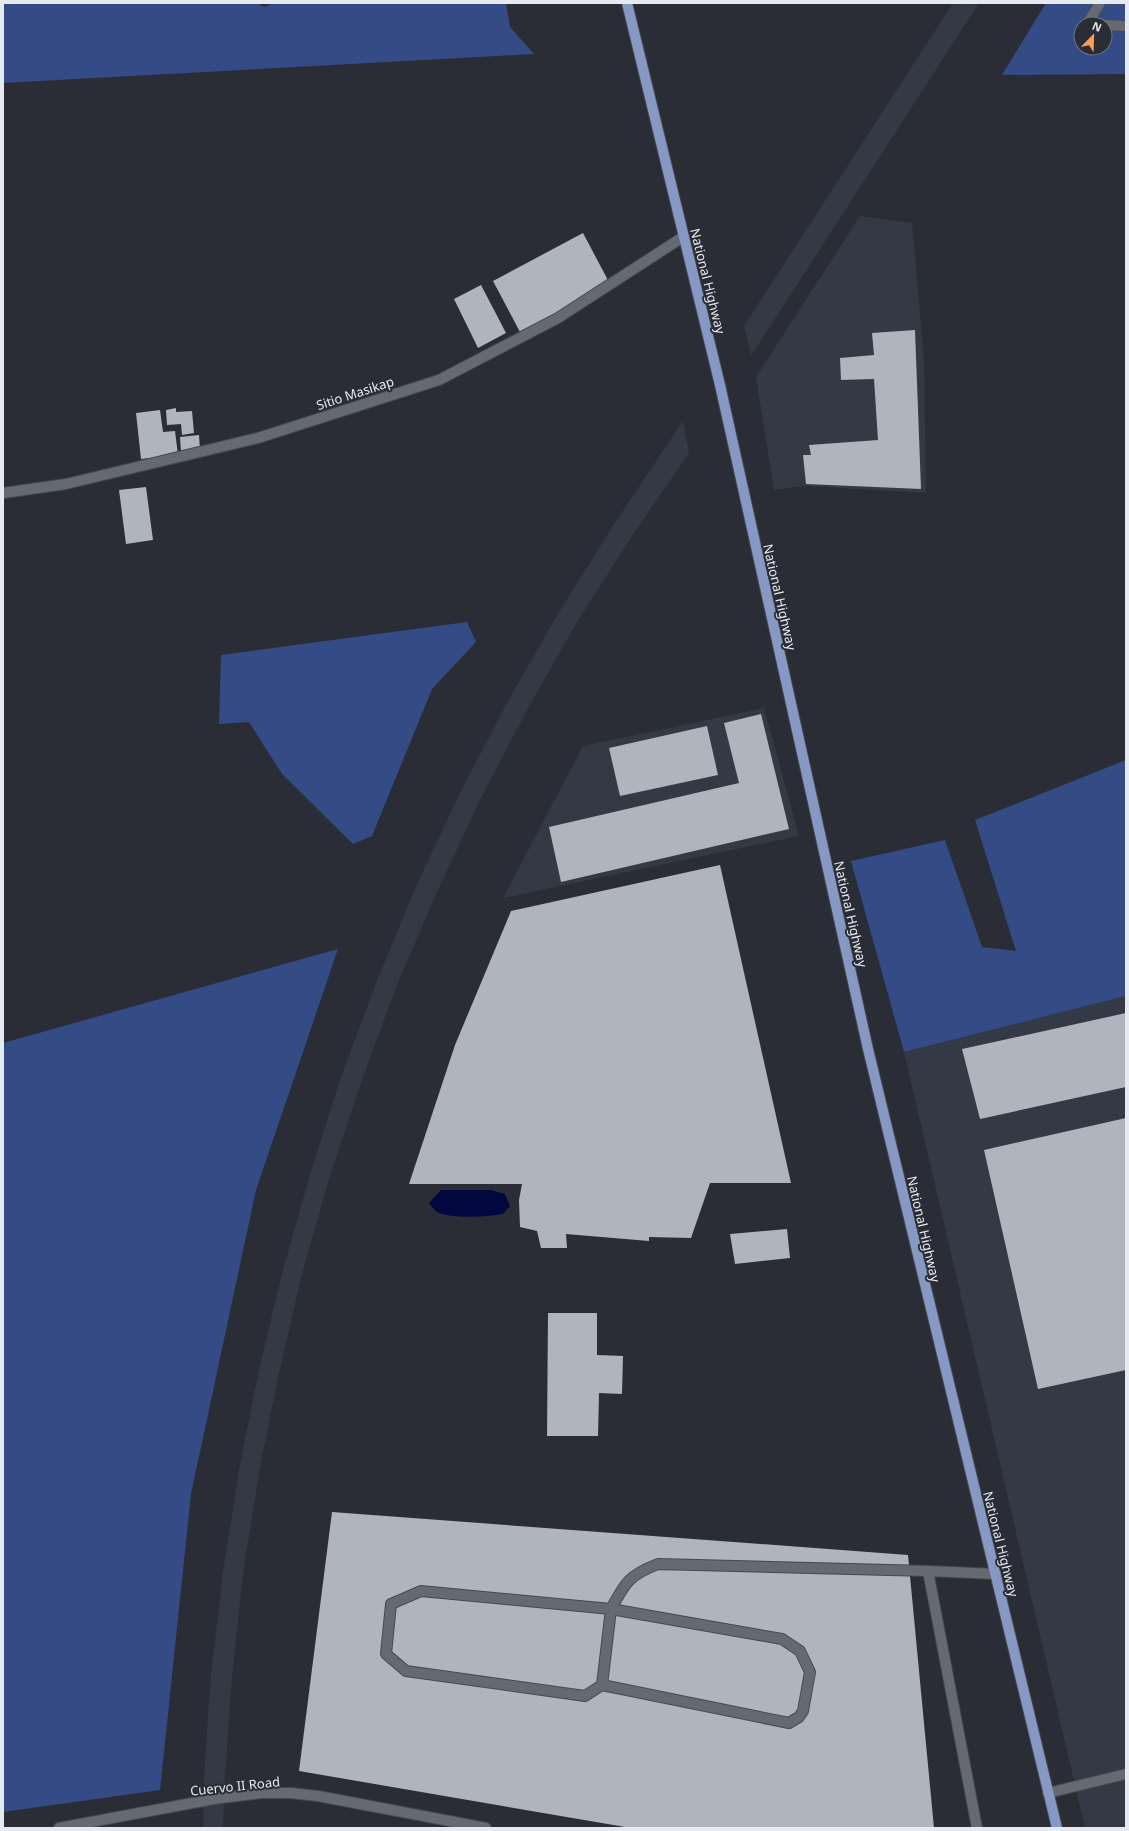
<svg xmlns="http://www.w3.org/2000/svg" width="1129" height="1831" viewBox="0 0 1129 1831" font-family="'Noto Sans',sans-serif">
<rect width="100%" height="100%" fill="#2a2d35"/>
<path fill="#333945" d="M953 3H979L751 356 744 326Z
M860 216 912 223 924 358 926 493 805 486 774 490 756 377Z
M683 421 689 453 632 536 577 622 527 710 480 800 437 892 397 985 362 1080 330 1176 302 1274 279 1373 259 1473 243 1574 232 1676 225 1777 223 1828H203L204 1776 211 1674 223 1572 239 1470 259 1369 283 1270 311 1171 342 1074 378 978 417 884 461 791 508 701 559 612 613 526Z
M764 708 799 836 503 898 583 746Z
M1126 996V1828H1085L904 1052Z"/>
<path fill="#344b85" fill-rule="evenodd" d="M3 3H256L265 7 273 3H506L510 27 534 54 3 83Z
M1046 3H1126V74L1002 75ZM1081 24H1105V48H1081Z
M467 622 476 642 432 689 372 836 353 844 282 774 249 722 219 724 221 655Z
M1126 760V996L904 1052 851 861 945 840 982 947 1016 951 975 820Z
M338 949 256 1190 191 1494 160 1790 3 1812V1043Z"/>
<path fill="#020740" d="M441 1190H491L505 1194 510 1206 503 1214C487 1217 451 1219 437 1212 434 1210 432 1206 429 1203Z"/>
<path fill="#afb4bd" d="M583 233 610 284 520 332 493 281Z
M481 285 506 333 478 348 454 299Z
M915 330 921 489 806 484 803 455H811L809 445 878 440 874 379 841 380 840 358 874 355 872 333Z
M176 408V412L192 411 194 433 182 435 181 424 167 425 166 410Z
M160 410 163 432 175 431 178 455 141 459 136 413Z
M199 435 200 450 181 452 180 437Z
M146 487 153 540 126 544 119 490Z
M761 714 789 829 561 882 549 827 739 783 724 723Z
M707 726 718 775 620 796 609 748Z
M720 865 791 1183H710L691 1238 649 1237V1241L566 1234 567 1248H541L537 1231 520 1227 519 1200 522 1184H409L455 1045 511 911Z
M1126 1013V1087L980 1119 962 1049Z
M1126 1118V1370L1038 1389 984 1150Z
M787 1229 790 1258 735 1264 730 1234Z
M548 1313H597V1355L623 1356 622 1394 599 1393 598 1436H547Z
M332 1512 908 1555 934 1828H631L299 1771Z"/>
<g fill="none" stroke-linecap="round" stroke-linejoin="round">
<defs>
<path id="service" d="M1087 24 1100 3
M1105 25 1126 26
M928 1571 996 1574
M602 1685 611 1609 782 1639 800 1651 810 1672 803 1711 799 1717 789 1723 602 1685 585 1696 406 1671 386 1654 391 1604 421 1591 611 1609C625 1583 629 1575 658 1564L928 1571 977 1828
M1048 1793 1126 1774"/>
<path id="minor" d="M3 493 66 484 258 438 439 380 558 318 683 237"/>
<path id="tertiary" d="M59 1828 214 1799 262 1793H290L318 1796 486 1828"/>
<path id="primary" d="M627 3 720 385 868 1049 1057 1828"/>
</defs>
<use href="#service" stroke="#46494e" stroke-width="12"/>
<use href="#minor" stroke="#46494e" stroke-width="12"/>
<use href="#tertiary" stroke="#46494e" stroke-width="12"/>
<use href="#primary" stroke="#46494e" stroke-width="12"/>
<use href="#service" stroke="#656a72" stroke-width="10"/>
<use href="#minor" stroke="#656a72" stroke-width="10"/>
<use href="#tertiary" stroke="#656a72" stroke-width="10"/>
<use href="#primary" stroke="#8699c4" stroke-width="10"/>
</g>
<g text-anchor="middle" dominant-baseline="central" stroke-width="4" stroke-linejoin="round" paint-order="stroke">
<g font-size="13" fill="#e6e9ee" stroke="#2a2d35">
<text transform="translate(708 281) rotate(76)">National Highway</text>
<text transform="translate(355 393) rotate(-18)">Sitio Masikap</text>
<text transform="translate(780 597) rotate(77)">National Highway</text>
<text transform="translate(851 914) rotate(77)">National Highway</text>
<text transform="translate(924 1229) rotate(77)">National Highway</text>
<text transform="translate(1001 1544) rotate(76)">National Highway</text>
<text transform="translate(235 1786) rotate(-6)">Cuervo II Road</text>
</g>
</g>
<rect width="1129" height="1831" fill="none" stroke="#e6e9ee" stroke-width="8"/>
<g transform="translate(1093 36) rotate(23)"><circle r="19" fill="#2a2d35" stroke="#75787f"/>
<path d="M0-3L7 15L0 10L-7 15Z" fill="#fc9d54"/>
<text y="-6" font-size="11" font-weight="bold" text-anchor="middle" fill="#e6e9ee">N</text>
</g>
</svg>
